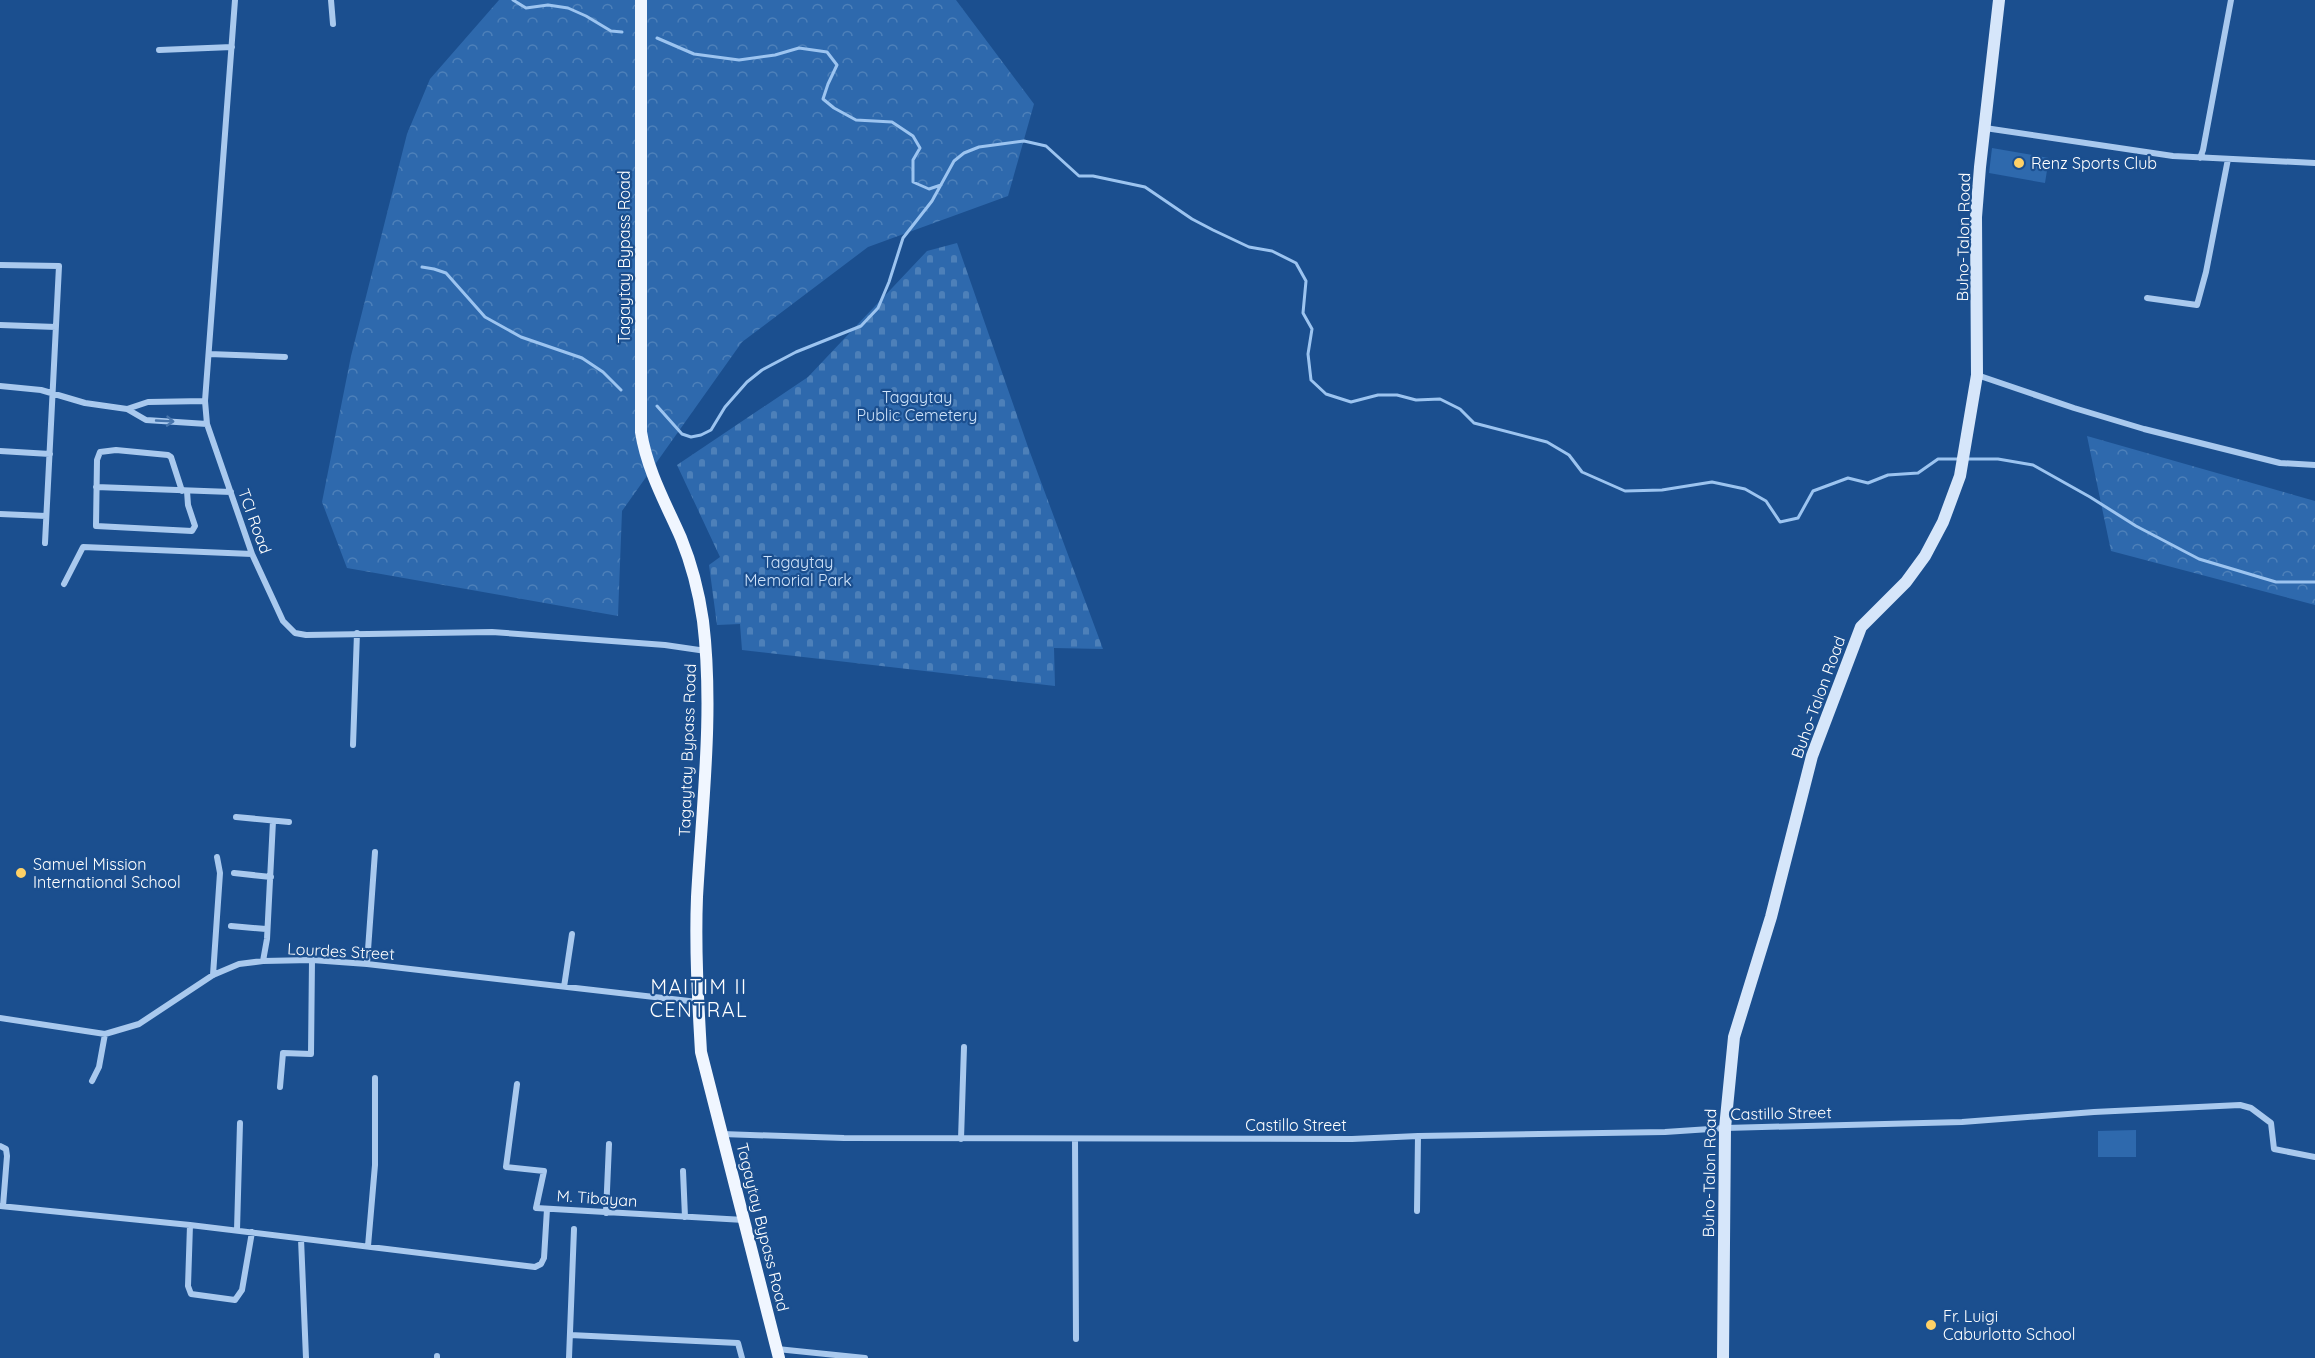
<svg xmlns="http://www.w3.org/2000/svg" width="2315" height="1358" viewBox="0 0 2315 1358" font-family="Quicksand,sans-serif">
<defs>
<pattern id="forest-crowns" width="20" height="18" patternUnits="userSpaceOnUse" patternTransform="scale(1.5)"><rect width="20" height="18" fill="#2e69ad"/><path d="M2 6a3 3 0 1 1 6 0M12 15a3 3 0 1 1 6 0" fill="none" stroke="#4d80b9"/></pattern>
<pattern id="cemetery-stones" width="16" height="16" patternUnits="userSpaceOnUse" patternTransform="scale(1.5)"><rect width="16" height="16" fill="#2e69ad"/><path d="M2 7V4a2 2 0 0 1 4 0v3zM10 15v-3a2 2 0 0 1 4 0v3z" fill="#4d80b9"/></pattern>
</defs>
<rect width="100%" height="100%" fill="#1b4f8f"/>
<path fill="url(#forest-crowns)" d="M499 0H956L1034 104 1008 196 868 247 742 342 622 511 618 616 347 568 322 502 351 356 407 134 430 79Z
M2087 436 2315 501V605L2111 551Z"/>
<path fill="url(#cemetery-stones)" d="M957 243 1028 447 1103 649 1054 648 1055 686 742 650 740 624 717 625 709 565 720 557 677 465 808 377 927 251Z"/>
<path fill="#2e69ad" d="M1992 148 2049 158 2045 183 1989 173Z
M2136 1130V1157H2098V1131Z"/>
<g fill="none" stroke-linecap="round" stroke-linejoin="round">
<path stroke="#9cc4f0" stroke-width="3" d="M513 0 526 8 548 5 568 8 586 16 611 31 622 32
M657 38 694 54 739 60 775 55 799 48 827 52 837 65 828 84 823 99 834 108 856 120 892 122 913 136 920 148 913 160V182L929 189 941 185
M422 267 434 269 446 273 485 317 521 337 582 358 603 372 621 390
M657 406 682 434 691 437 701 435 711 430 725 407 747 382 762 370 796 352 861 326 878 308 889 282 903 238 932 201 954 161 964 153 979 147 1024 141 1046 146 1079 176H1093L1145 187 1192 219 1213 230 1249 247 1272 251 1296 263 1306 281 1303 313 1312 329 1308 354 1311 380 1326 394 1351 402 1378 395H1397L1416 400 1440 399 1460 409 1474 423 1547 442 1569 455 1582 472 1625 491 1662 490 1712 482 1745 489 1766 501 1780 522 1798 518 1813 491 1848 478 1868 483 1888 475 1918 473 1938 459H1961
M1968 459H1998L2033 465 2090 497 2136 526 2199 559 2276 582H2315"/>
<path stroke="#a9c9ee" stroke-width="6" d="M235 0 205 401 207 424 252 554 283 621 295 633 306 635 492 632 665 645 706 651
M331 0 333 24
M159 50 232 47
M1985 128 2173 156 2315 163
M2200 158 2203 150 2231 0
M0 265 59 266 45 543
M2147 298 2197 305 2206 272 2228 159
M0 325 56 327
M209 354 285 357
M1977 375 2074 408 2144 429 2280 463 2315 465
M0 386 41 390 85 403 127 409 146 420 207 424
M127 409 148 402 205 401
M0 451 50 454
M96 487 231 492
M182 491 171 457 168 455 116 450 100 452 97 460 96 526 192 531 195 526 188 505 187 491
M0 514 46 516
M64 584 83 547 252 554
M353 745 357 633
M236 817 289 822
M234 873 271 877
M231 926 266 929
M263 961 267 939 273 821
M367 964 375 852
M213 975 220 873 217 857
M564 987 572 934
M0 1018 105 1034 139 1024 213 975 239 964 263 961 312 960 367 964 698 1002
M92 1081 99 1067 105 1034
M517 1084 506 1167 544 1171 536 1208 744 1220
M280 1087 283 1053 311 1054 312 960
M722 1134 844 1138 1352 1139 1418 1136 1665 1132 1725 1128 1962 1122 2094 1112 2240 1105 2251 1108 2271 1123 2274 1149 2315 1157
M961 1139 964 1047
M1075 1139 1076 1339
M0 1146 6 1149 7 1156 3 1206
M683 1171 685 1217
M0 1206 190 1225 535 1267 541 1264 544 1258 547 1209
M1417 1211 1418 1136
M606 1213 609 1144
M190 1225 188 1286 191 1294 235 1300 242 1290 252 1232
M237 1230 240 1123
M301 1239 306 1358
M368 1246 375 1165V1078
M570 1335 738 1343 742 1358
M777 1349 865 1358
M437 1356V1358
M569 1358 574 1229"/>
<path stroke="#d6e6fa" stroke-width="12" d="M1723 1358 1725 1128 1734 1037 1771 917 1812 756 1861 627 1906 582 1925 556 1943 522 1960 476 1977 375 1976 217 1980 167 1999 0"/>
<path stroke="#f0f6ff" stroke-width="12" d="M641 0V432C647 470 666 504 681 538 692 565 699 593 703 621 714 712 702 806 697 897 695 948 698 1001 701 1052L779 1358"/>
</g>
<defs><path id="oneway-shaft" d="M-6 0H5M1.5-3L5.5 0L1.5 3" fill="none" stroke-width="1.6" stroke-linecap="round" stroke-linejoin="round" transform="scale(1.5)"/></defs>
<use stroke="#4674ac" href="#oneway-shaft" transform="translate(165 421) rotate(3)"/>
<g fill="#ffd166" stroke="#1b4f8f" stroke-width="2">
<circle cx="2019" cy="163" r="6"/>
<circle cx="21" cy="873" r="6"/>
<circle cx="1931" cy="1325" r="6"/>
</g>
<g text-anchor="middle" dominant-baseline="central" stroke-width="4.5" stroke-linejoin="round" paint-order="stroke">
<g font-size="16" fill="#fff" stroke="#1b4f8f" text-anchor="start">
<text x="2031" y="163">Renz Sports Club</text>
<text x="33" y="864">Samuel Mission<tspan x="33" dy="18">International School</tspan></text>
<text x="1943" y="1316">Fr. Luigi<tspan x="1943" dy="18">Caburlotto School</tspan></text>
</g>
<g font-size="16" fill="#fff" stroke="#1b4f8f">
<text transform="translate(1963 237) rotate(-89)">Buho-Talon Road</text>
<text transform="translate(624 257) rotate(-90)">Tagaytay Bypass Road</text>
<text transform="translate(255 521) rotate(70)">TCI Road</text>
<text transform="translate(1818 697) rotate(-70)">Buho-Talon Road</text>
<text transform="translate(687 750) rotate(-88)">Tagaytay Bypass Road</text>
<text transform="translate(341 951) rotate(3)">Lourdes Street</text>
<text transform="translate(1781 1113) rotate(-1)">Castillo Street</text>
<text x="1296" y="1125">Castillo Street</text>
<text transform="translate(1709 1173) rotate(-89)">Buho-Talon Road</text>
<text transform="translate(597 1198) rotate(4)">M. Tibayan</text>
<text transform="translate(763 1227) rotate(76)">Tagaytay Bypass Road</text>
</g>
<g font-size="16" fill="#cfe3fa" stroke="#1b4f8f">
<text x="917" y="397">Tagaytay<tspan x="917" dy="18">Public Cemetery</tspan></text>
<text x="798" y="562">Tagaytay<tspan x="798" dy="18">Memorial Park</tspan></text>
</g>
<g font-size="20" letter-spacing="1.5" fill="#fff" stroke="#1b4f8f">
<text x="699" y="986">MAITIM II<tspan x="699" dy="23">CENTRAL</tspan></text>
</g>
</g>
</svg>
